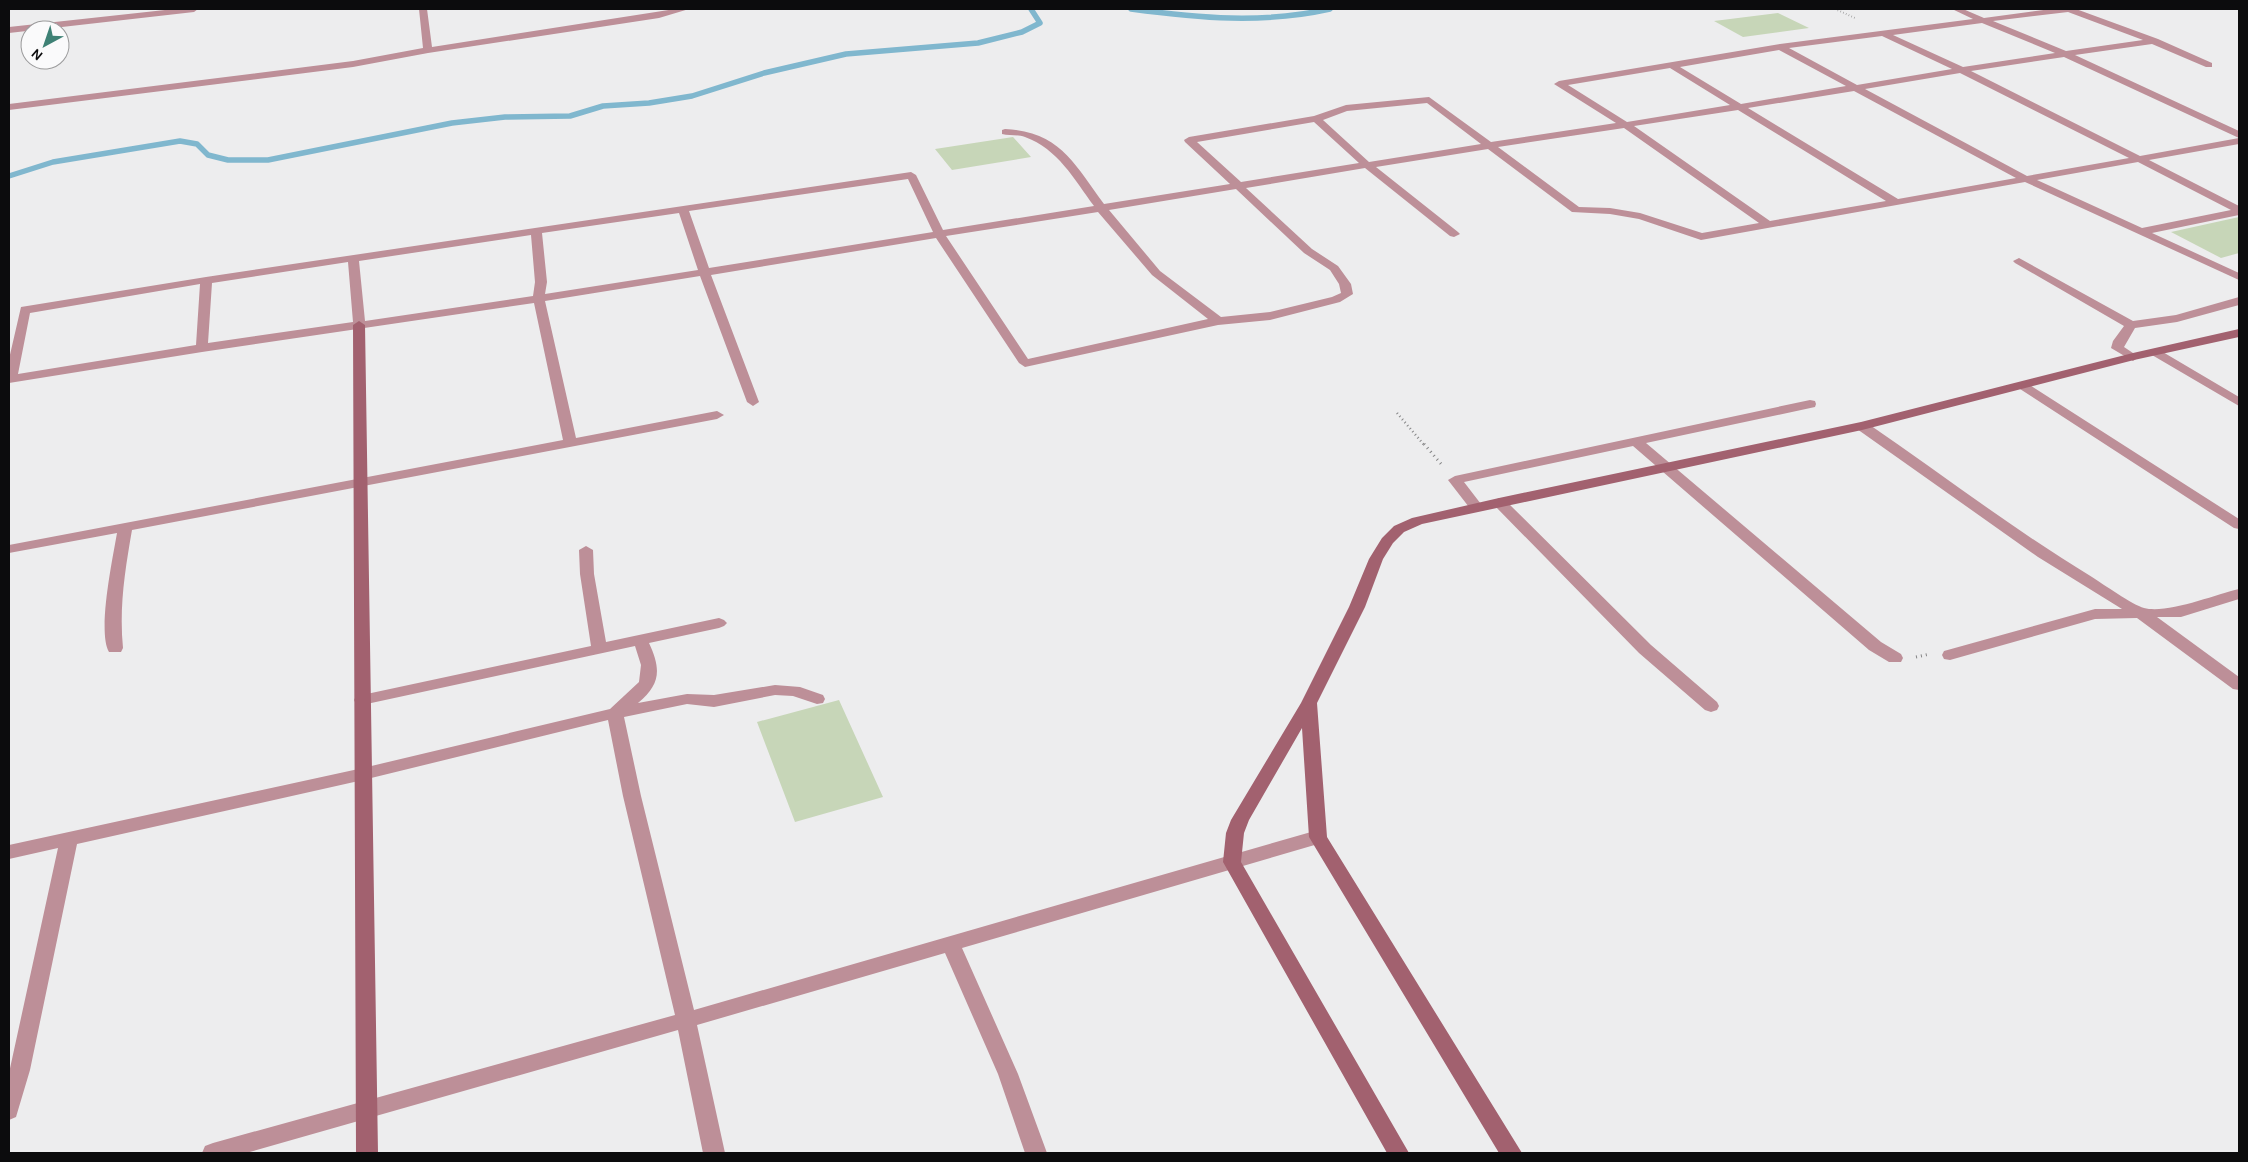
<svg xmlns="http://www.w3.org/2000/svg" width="2248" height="1162" viewBox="0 0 2248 1162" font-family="Karla,sans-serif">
<rect width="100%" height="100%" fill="#ededee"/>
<path fill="#c7d6b8" d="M1778 13 1809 28 1743 37 1714 21Z
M1013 137 1031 157 952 170 935 149Z
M2239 217V253L2221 258 2171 232Z
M839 700 883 797 795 822 757 722Z"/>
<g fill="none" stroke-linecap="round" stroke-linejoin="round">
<path stroke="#80b7ce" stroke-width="5.5" d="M1131 9C1198 18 1263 24 1330 9
M9 176 53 162 180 141 197 144 208 155 228 160H268L452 123 505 117 570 116 603 106 649 103 692 96 764 73 846 54 978 43 1022 32 1040 23 1031 9"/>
<path stroke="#848485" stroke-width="2" stroke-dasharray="0.5 2.5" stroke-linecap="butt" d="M1835 9 1855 18"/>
<path stroke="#848485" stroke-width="2.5" stroke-dasharray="1 3" stroke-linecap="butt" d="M1397 413 1425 446"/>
<path stroke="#848485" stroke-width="3" stroke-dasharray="1 4" stroke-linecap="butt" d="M1424 444 1442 465
M1916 657 1930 654"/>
<path fill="#bd8f98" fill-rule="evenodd" d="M174 9H198L194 12 9 33V27Z
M419 9H427L432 47 675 9H689L659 18 428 53 353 67 9 110V104L353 61 423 48Z
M1952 9H1963L1984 18 2051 9H2076L2158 39 2212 63V67H2206L2152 44 2075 55 2239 131V138L2064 57 1971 71 2140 156 2239 138V144L2149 160 2239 206V215L2152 233 2239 273V280L2025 182 1701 240 1639 219 1610 214 1572 212 1488 149 1376 167 1458 232 1460 234 1454 237 1450 236 1365 168 1246 188 1312 249 1338 266 1351 284 1353 294 1340 302 1270 320 1218 325 1025 367 1019 363 936 238 711 275 759 402 753 406 747 402 700 276 545 301 576 438 717 411 724 415 717 419 132 530C125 570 119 608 123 648L121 652H109C97 632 113 557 117 533L9 553V545L563 440 534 303 202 352 9 383V359L21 307 206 277 911 172 916 175 943 230 1094 206C1074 179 1058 149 1025 137 1018 134 1009 136 1002 134V130L1005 129C1061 132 1074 164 1104 204L1230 184 1185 142 1184 140 1189 137 1314 116 1346 105 1429 97 1491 142 1616 123 1554 84 1559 81 1780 44 1973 19ZM2068 12 2143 40 2066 51 1993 21ZM1982 23 2055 53 1963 67 1893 35ZM1882 36 1952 69 1857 85 1789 48ZM1779 50 1846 86 1741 104 1680 67ZM1670 68 1730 105 1627 122 1568 85ZM1960 73 2129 158 2027 176 1865 89ZM1854 91 2016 178 1898 199 1748 108ZM1427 103 1481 144 1369 162 1323 120 1347 111ZM1738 110 1886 201 1770 221 1634 126ZM1314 122 1359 163 1241 182 1197 142ZM1624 128 1759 223 1702 233 1640 213 1610 208 1579 207 1498 147ZM2138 162 2231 210 2142 228 2037 180ZM908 179 933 232 709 268 689 211ZM1236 189 1304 253 1330 270 1339 284 1341 293 1332 297 1270 312 1221 317 1160 271 1109 210ZM1098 212 1152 275 1208 319 1028 359 946 236ZM679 213 698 270 545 294 547 282 542 233ZM531 235 535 282 533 296 365 321 359 261ZM348 262 353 322 208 343 212 283ZM200 284 196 345 18 374 30 313Z
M2019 258 2133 321 2176 315 2239 297V305L2177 322 2135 328 2124 347 2139 357 2133 361 2111 348 2113 341 2124 326 2015 263 2013 261Z
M2156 348 2239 397V406L2152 355 2150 352Z
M2025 382 2239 519V529L2234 528 2020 389 2019 386 2020 383Z
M1810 400 1815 401 1816 404 1815 407 1646 443 1881 642 1901 654 1903 658 1901 662H1889L1869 650 1633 446 1464 482 1484 508 1477 512 1472 511 1448 480 1455 476Z
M1862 422 1867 423C1942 474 2014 530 2092 577 2103 584 2133 605 2144 608 2167 614 2214 595 2239 589V599L2181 617H2157L2239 677V690L2233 689 2137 618 2095 619 1950 660 1944 659 1942 655 1944 651 2095 609H2122L2038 557 1857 429 1855 426Z
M1499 498 1504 499 1651 645 1717 702 1719 706 1717 710 1711 712 1705 710 1639 653 1494 505 1492 502Z
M586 546 593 550 594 574 606 642 719 618 724 620 727 623 724 626 719 628 649 643C661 669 661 684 638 703L687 694 714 695 775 685 800 687 823 695 825 699 823 703 817 704 793 696 775 695 714 707 687 704 624 717 641 796 694 1010 1318 830 1324 832 1327 837 1324 842 1318 844 962 948 1018 1074 1047 1153H1025L998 1074 945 953 697 1025 725 1153H703L678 1030 246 1153H202L205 1146 213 1143 675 1015 623 796 608 720 363 780 77 844 30 1070 16 1117 9 1120V1073L58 848 9 859V845L363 768 610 709 639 682 641 665 635 646 362 705 356 704 354 700 356 696 362 695 591 646 580 574 579 550Z"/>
<path fill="#a2616f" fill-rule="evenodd" d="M359 321 365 325 378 1153H356L353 325Z
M2239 329V337L2134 360 1862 430 1422 524 1404 532 1393 543 1383 559 1365 607 1317 703 1327 837 1522 1153H1499L1309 837 1302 728 1249 820 1244 833 1241 862 1409 1153H1387L1223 862 1226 833 1231 820 1301 703 1349 607 1369 559 1382 538 1394 526 1412 518 1499 498 1861 422 2133 353Z"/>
</g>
<rect width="2248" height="1162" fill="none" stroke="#0c0c0d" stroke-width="20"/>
<g transform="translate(45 45) rotate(220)"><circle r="24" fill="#fafafb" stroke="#9b9b9c"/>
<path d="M0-4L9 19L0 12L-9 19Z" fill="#3e8175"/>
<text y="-8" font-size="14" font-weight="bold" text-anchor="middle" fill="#0c0c0d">N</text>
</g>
</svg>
